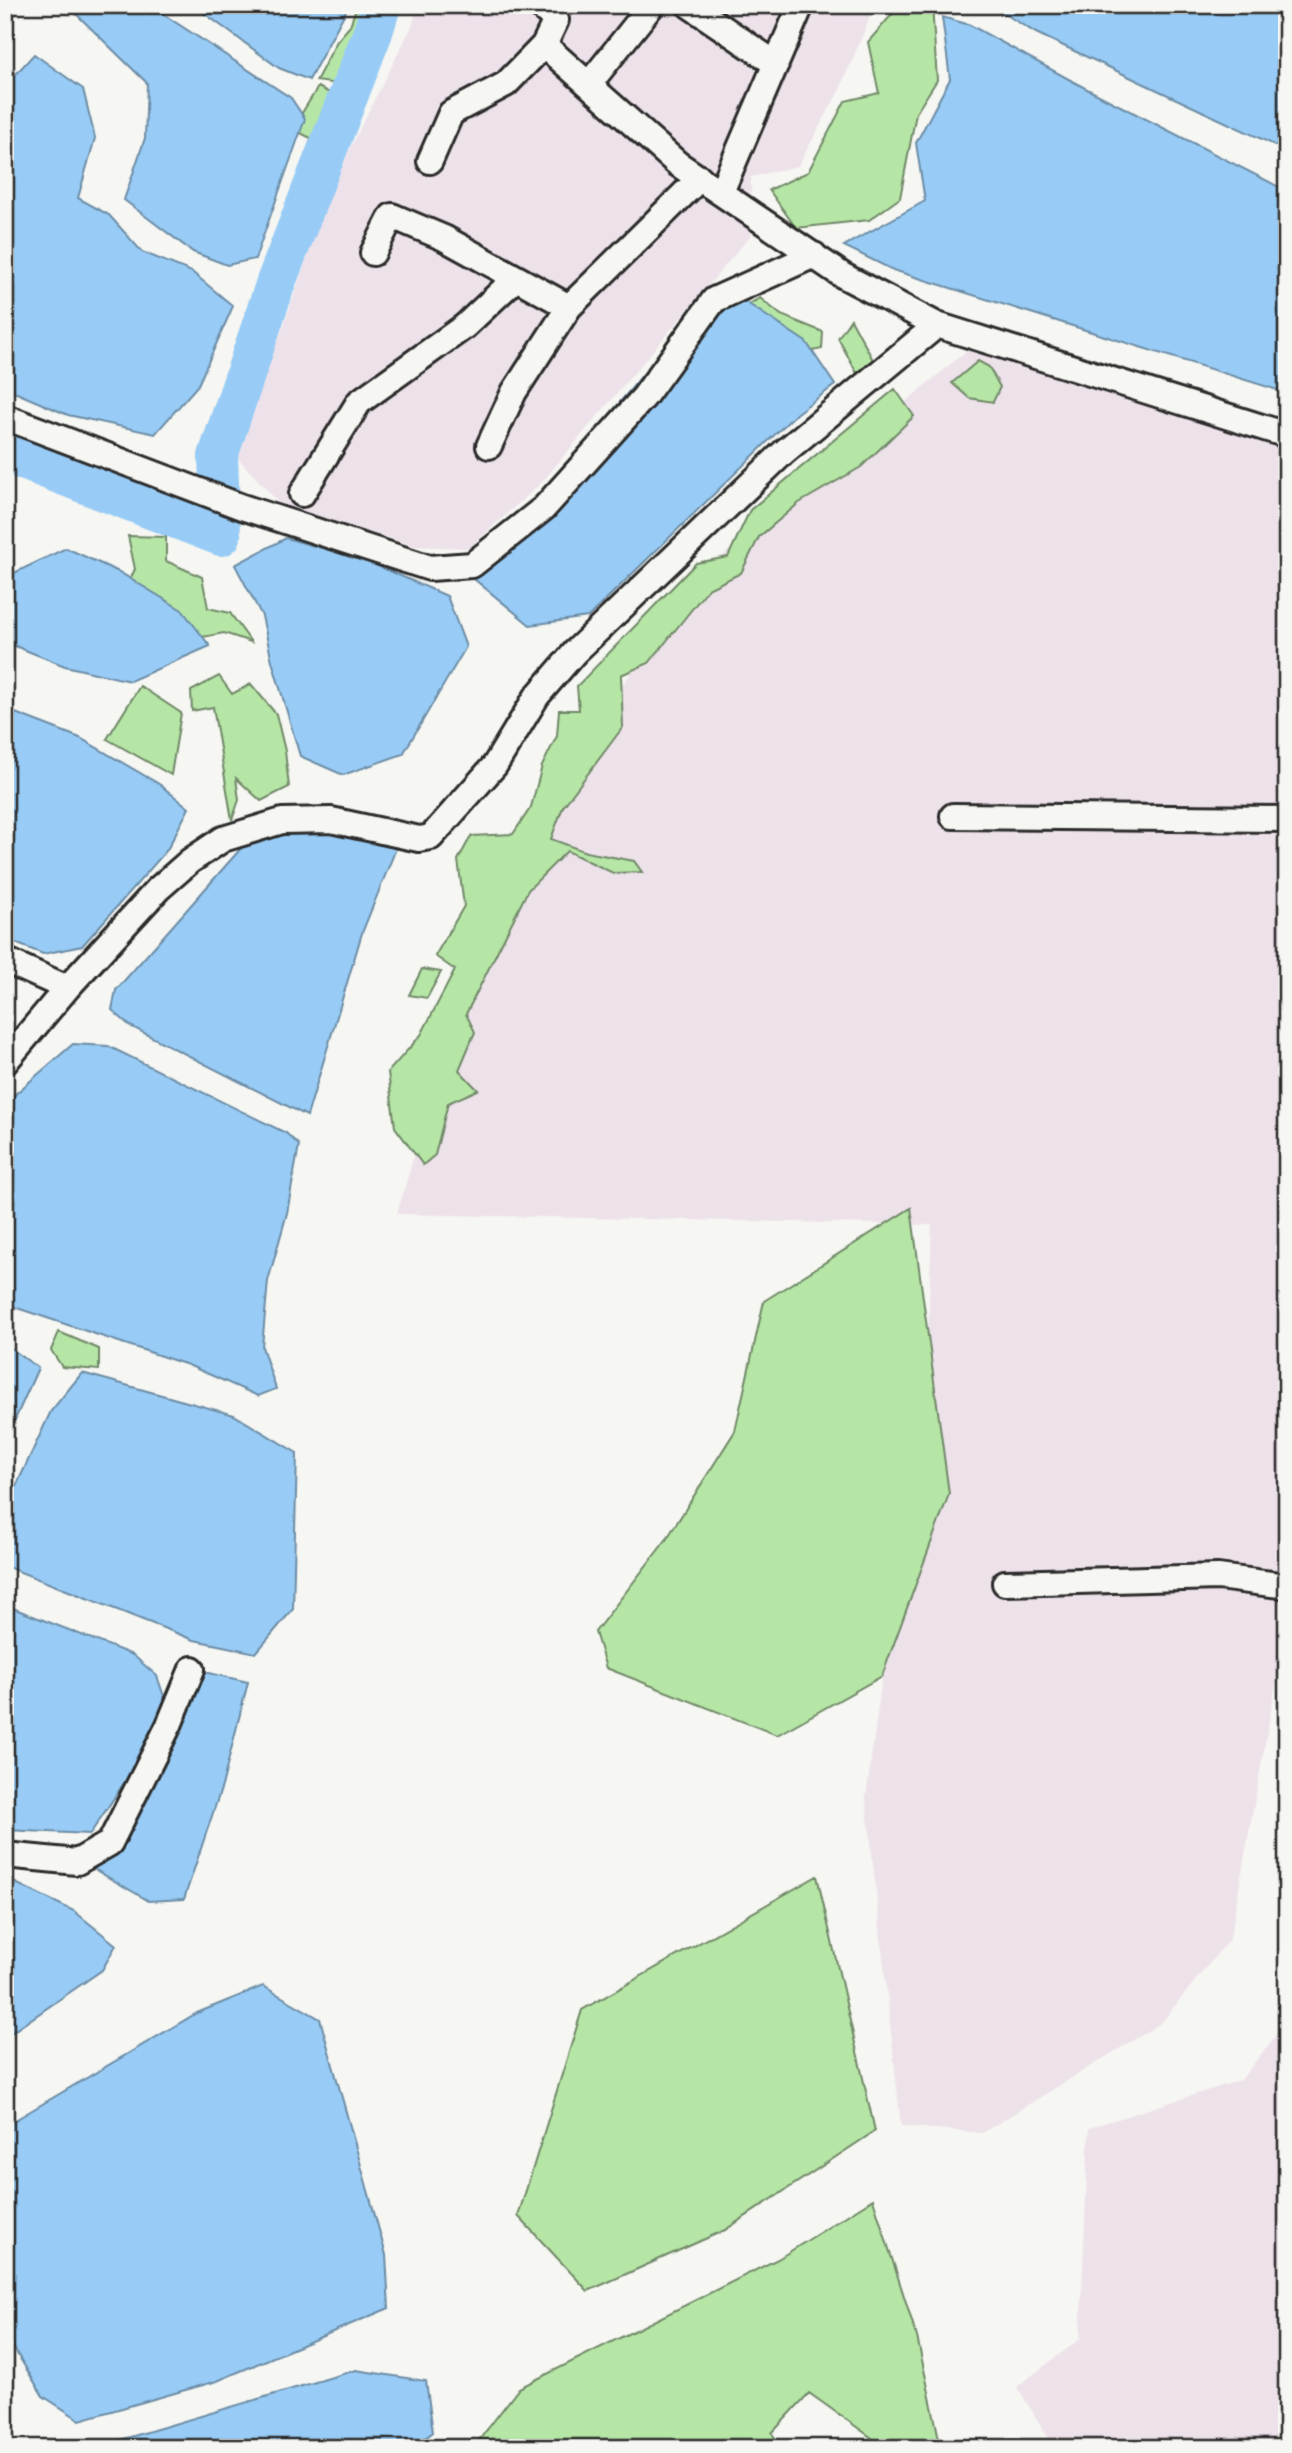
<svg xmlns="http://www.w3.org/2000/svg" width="1292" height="2453" viewBox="0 0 1292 2453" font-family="Pangolin,sans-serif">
<rect width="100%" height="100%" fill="#f6f6f2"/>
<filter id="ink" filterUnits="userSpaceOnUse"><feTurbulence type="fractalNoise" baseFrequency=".0143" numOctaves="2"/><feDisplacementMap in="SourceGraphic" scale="14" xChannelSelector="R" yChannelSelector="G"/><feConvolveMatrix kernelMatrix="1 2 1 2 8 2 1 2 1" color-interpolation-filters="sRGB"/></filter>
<g filter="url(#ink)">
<path fill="#ede1ea" d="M418 5H875L839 91 798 166 751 177 750 236 541 483 469 548 414 546 280 504 232 452 283 327 324 208 349 150 412 26Z
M971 347 1287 442V1641L1283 1643 1230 1938 1161 2023 982 2133 901 2126 866 1797 928 1335 932 1225 397 1214 475 947 568 760 706 570Z
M1287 2021V2448H1055L1017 2387 1080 2339 1089 2128 1241 2080Z"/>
<path fill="#b6e6a6" stroke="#708868" stroke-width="2" d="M357 5H370L374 60 360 87 316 81 337 41 350 26Z
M900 5H932L937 80 916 113 900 198 869 220 796 228 769 190 808 172 845 101 879 93 868 42Z
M318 87 355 106 352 124 324 183 300 184 311 138 292 129Z
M760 298 781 315 823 332 822 349 784 357 718 321Z
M851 319 873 360 859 377 838 338Z
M978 361 989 367 1000 387 993 402 969 398 952 383Z
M895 389 914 416 861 467 799 503 759 537 741 573 708 589 649 663 621 675 623 727 563 807 551 839 586 852 634 861 642 872 613 873 567 851 528 890 466 1014 475 1032 459 1070 478 1090 448 1103 435 1155 423 1165 395 1127 388 1072 421 1035 455 970 435 956 464 906 458 860 471 836 513 834 531 807 542 766 557 736 559 710H579L577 686 696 563 728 557 750 510Z
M128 536 166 537V561L202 577 208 608 230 613 251 642 224 633 160 645 122 596 135 569Z
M219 676 232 694 251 684 276 714 285 751 289 787 261 801 236 778 239 800 232 820 213 707 192 711 191 691Z
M140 686 181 713 171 775 107 739Z
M422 969 441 972 427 998 409 995Z
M911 1208 949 1494 882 1676 777 1735 606 1668 595 1632 666 1540 735 1431 764 1301Z
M59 1332 99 1349V1370L62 1367 51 1350Z
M817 1876 875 2131 725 2230 588 2291 518 2216 582 2010Z
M873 2199 917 2337 941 2448H872V2438L809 2393 772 2433 781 2448H473L519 2388 778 2259Z"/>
<path fill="#98ccf6" stroke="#6c8ca5" stroke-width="2" d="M67 5H149L291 98 305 119 255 259 227 265 193 252 124 200 145 138 147 83Z
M193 5H349L309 80 279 68Z
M990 5H1287V151L1036 33Z
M942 17 970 25 1085 88 1287 191V393L893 270 844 246 925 201 916 143 950 79Z
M34 54 83 89 95 138 78 198 109 215 142 252 192 272 233 306 198 385 155 434 68 415 5 388V86Z
M744 301 806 342 835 385 797 413 588 617 530 625 474 579 682 327Z
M286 538 364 560 447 596 466 647 403 754 343 775 300 756 272 661 262 616 235 565Z
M66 548 119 572 182 610 210 646 130 681 65 666 5 642V590L12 574Z
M5 709 80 738 159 784 189 808 167 850 82 946 43 954 5 939Z
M351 814 399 841 362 933 307 1116 130 1026 112 1010 116 990 251 837Z
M73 1044 108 1046 286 1133 299 1145 287 1213 268 1281 262 1347 276 1389 258 1396 188 1365 5 1304V1103Z
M5 1344 38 1368 5 1442Z
M82 1373 234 1415 297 1453 293 1609 256 1653 194 1640 5 1566V1510L51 1411Z
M5 1605 133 1655 157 1676 166 1702 126 1780 90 1834 5 1830Z
M205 1672 248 1682 222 1786 184 1899 149 1901 94 1869 127 1836 150 1782Z
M5 1878 74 1911 116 1945 102 1970 5 2037Z
M263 1986 320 2019 386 2255 389 2308 217 2381 80 2420 43 2396 5 2334V2126L197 2013Z
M356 2370 426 2381 433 2432 413 2448H93Z"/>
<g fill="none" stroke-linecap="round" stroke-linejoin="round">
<path stroke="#98ccf6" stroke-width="40" d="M5 453 221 536 218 456 276 282 373 32 381 5"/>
<defs>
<path id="minor" d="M539 5 556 20 544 45
M689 5 776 64
M589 84 652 5
M430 161 451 113 506 84 544 45 678 164 842 275 937 325
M721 192 801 5
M373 253 392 216 444 238 569 307 700 178
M5 417 242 507 430 568 472 565 544 508 644 397 714 300 814 255
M489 446 514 392 569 307
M302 494 359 402 465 326 516 278
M953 816 1287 819
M5 960 67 988
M5 1062 67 988 158 889 190 861 223 839 282 821 331 820 419 839 431 837 495 765 537 696 575 652 784 452 937 325 1287 435
M1005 1583 1218 1577 1287 1586
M5 1855 77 1862 110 1843 169 1725 192 1669"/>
</defs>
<use href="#minor" stroke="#2b2b2b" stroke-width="30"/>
<use href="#minor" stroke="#f6f6f2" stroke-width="24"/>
</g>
</g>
<rect width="1292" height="2453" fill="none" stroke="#f6f6f2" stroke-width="28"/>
<rect x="14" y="14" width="1264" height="2425" fill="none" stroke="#2b2b2b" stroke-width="2.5" filter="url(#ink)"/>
</svg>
